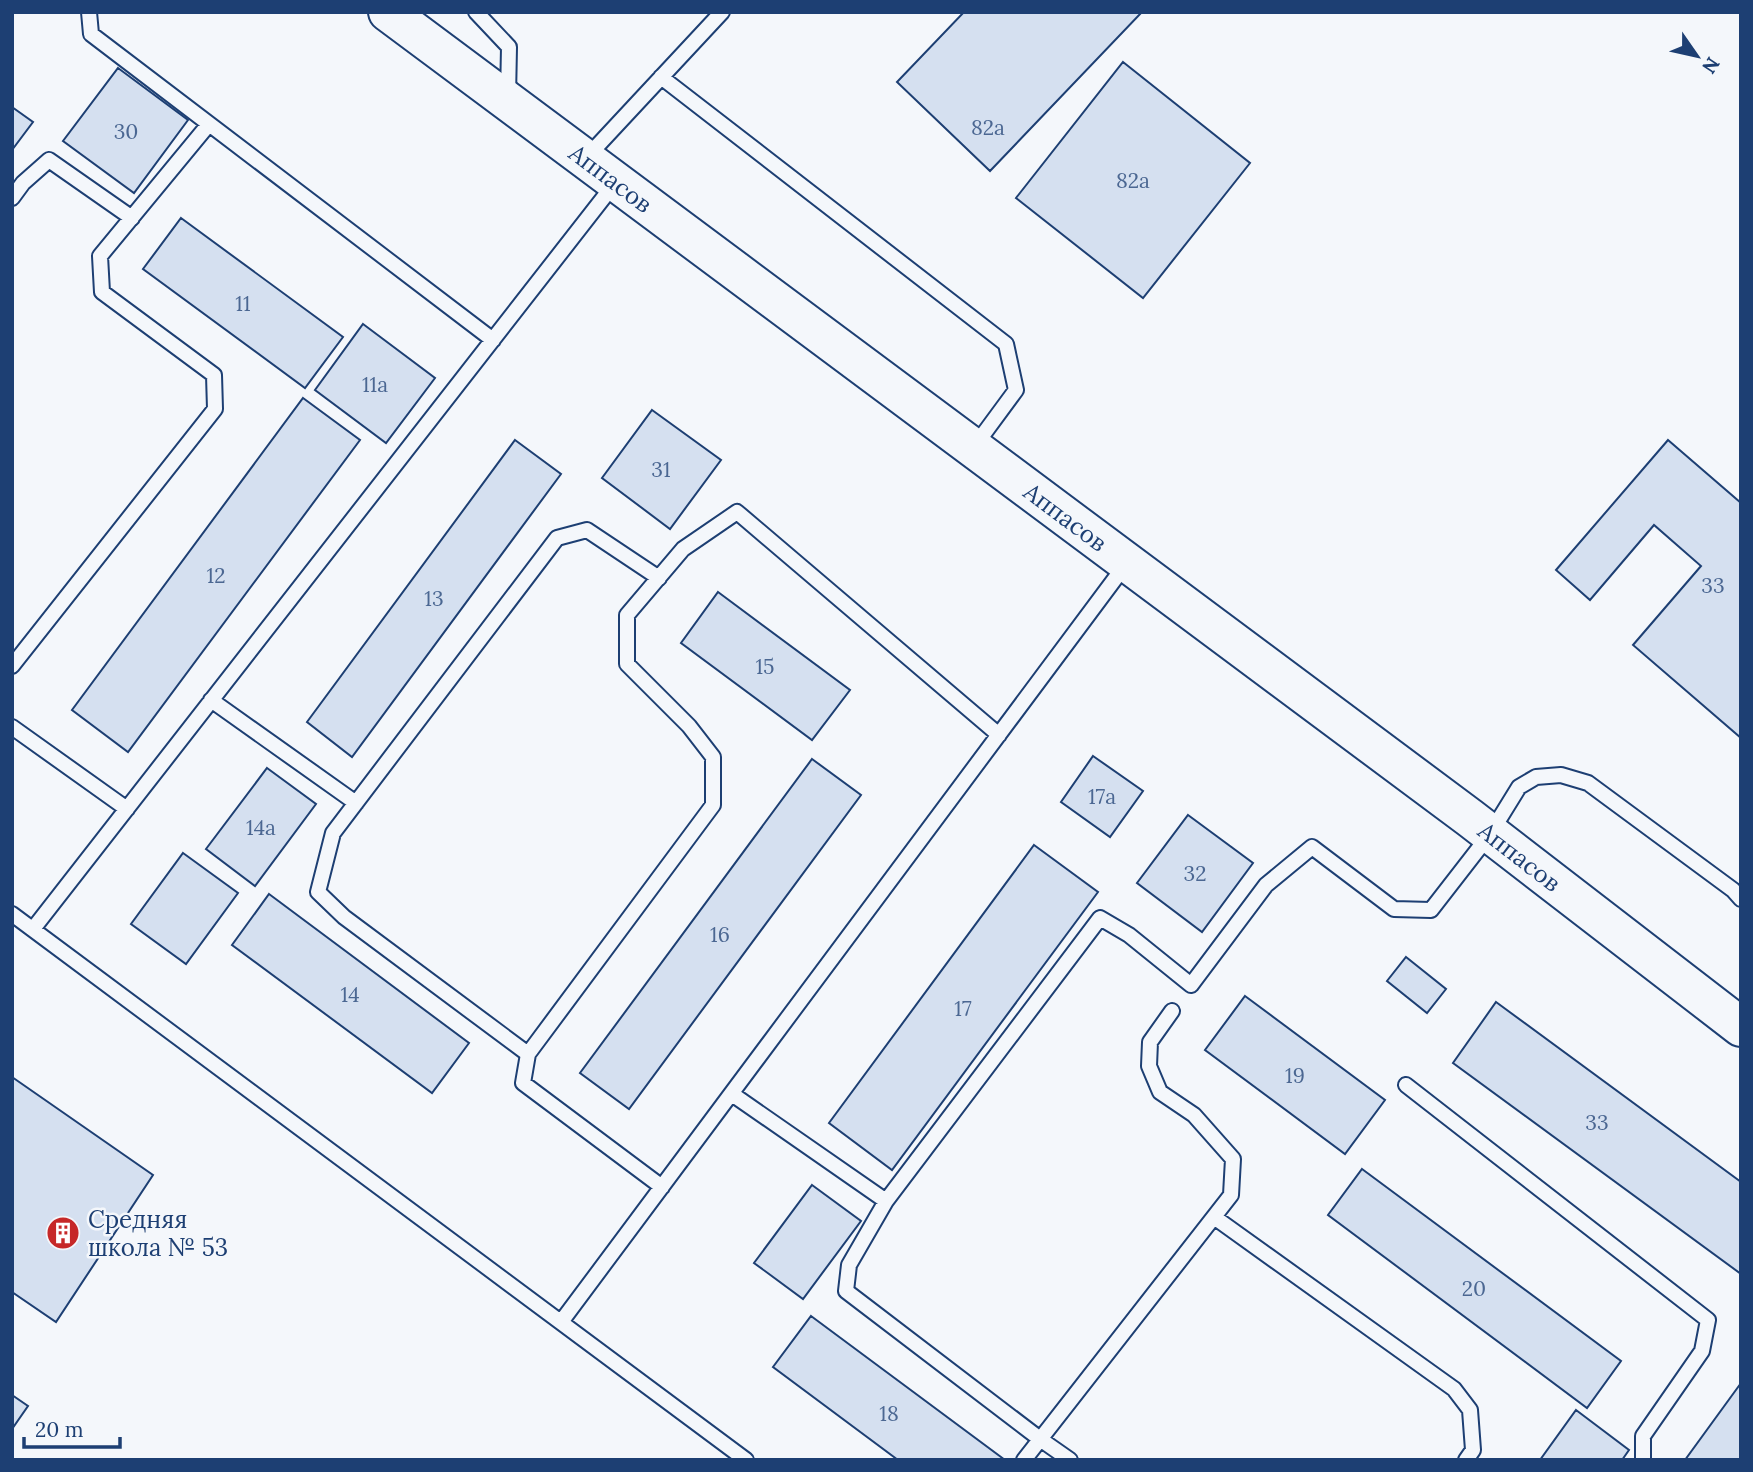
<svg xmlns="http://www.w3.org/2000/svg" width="1753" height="1472" viewBox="0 0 1753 1472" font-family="Lora,serif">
<rect width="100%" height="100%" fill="#f4f7fb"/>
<path fill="#d5e0f0" stroke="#1d3f73" stroke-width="2" d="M964 12H1142L990 171 897 82Z
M1123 62 1250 163 1143 298 1016 198Z
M118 68 188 120 134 193 63 141Z
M12 107 33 122 12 150Z
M181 218 343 337 305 388 143 269Z
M363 324 435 378 386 443 315 390Z
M303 398 360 440 128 752 72 710Z
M652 410 721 460 670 529 602 478Z
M515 440 561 474 352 757 307 722Z
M1668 440 1741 503V738L1633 645 1701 566 1654 525 1590 600 1556 570Z
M718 592 850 690 812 740 681 643Z
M1093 756 1143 791 1110 837 1061 802Z
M812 759 861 795 629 1109 580 1073Z
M267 768 316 804 255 886 206 849Z
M1188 815 1253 863 1202 932 1137 883Z
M1034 845 1098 892 892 1170 829 1123Z
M183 853 238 893 186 964 131 924Z
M269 894 469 1043 432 1093 232 945Z
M1406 957 1446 989 1427 1013 1387 981Z
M1245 996 1385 1100 1345 1154 1205 1050Z
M1496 1002 1741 1182V1274L1453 1063Z
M12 1077 153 1175 56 1322 12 1292Z
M1362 1169 1621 1361 1587 1408 1328 1215Z
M812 1185 861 1221 803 1299 754 1263Z
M811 1316 1005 1460H898L773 1367Z
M1741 1383V1460H1685Z
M12 1395 28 1406 12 1429Z
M1576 1410 1629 1450 1622 1460H1540Z"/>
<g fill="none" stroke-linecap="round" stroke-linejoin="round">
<defs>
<path id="lane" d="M89 12 91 34 493 340
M476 12 509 47 508 97
M661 77 1006 344 1016 390 974 447
M586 158 722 12
M12 198 23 183 49 160 132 218
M12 666 215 409 214 375 102 292 100 256 209 124
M211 700 356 803
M12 727 127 809
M12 914 746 1460
M33 929 615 183
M528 1054 344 917 318 892 333 833 557 538 587 530 659 578
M1406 1085 1708 1320 1702 1351 1643 1436V1460
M732 1094 886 1201
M662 1187 523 1083 528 1054 713 805V757L689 726 627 664V615L683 549 737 512 999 735
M1214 1217 1454 1389 1470 1410 1473 1450 1466 1460
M561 1322 1126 564
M1024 1460 1231 1195 1233 1159 1194 1115 1160 1092 1149 1066 1150 1042 1172 1011
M1070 1460 1040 1439 846 1291 849 1265 886 1201 1100 918 1129 935 1191 985 1266 885 1312 847 1394 909 1431 910 1490 834 1519 787 1536 777 1561 775 1588 783 1733 890 1741 899"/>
<g id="secondary">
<path id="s1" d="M388 12 1470 818 1741 1027"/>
</g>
</defs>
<use href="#lane" stroke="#1d3f73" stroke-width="18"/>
<use href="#secondary" stroke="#1d3f73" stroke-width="42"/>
<use href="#lane" stroke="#f4f7fb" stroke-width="14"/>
<use href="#secondary" stroke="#f4f7fb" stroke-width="38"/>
</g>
<defs>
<symbol id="building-disc" viewBox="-11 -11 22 22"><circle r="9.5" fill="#c62828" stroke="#f4f7fb"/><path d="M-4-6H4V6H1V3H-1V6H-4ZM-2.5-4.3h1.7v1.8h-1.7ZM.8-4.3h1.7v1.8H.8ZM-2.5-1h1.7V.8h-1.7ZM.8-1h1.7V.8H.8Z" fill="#fff"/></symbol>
</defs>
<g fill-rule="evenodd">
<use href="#building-disc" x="44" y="1214" width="38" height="38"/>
</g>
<g text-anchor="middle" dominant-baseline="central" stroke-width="5" stroke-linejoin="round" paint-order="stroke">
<g font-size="21" fill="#4b6792">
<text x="988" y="127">82а</text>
<text x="126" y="131">30</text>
<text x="1133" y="180">82а</text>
<text x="243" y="303">11</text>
<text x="375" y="384">11а</text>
<text x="661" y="469">31</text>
<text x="216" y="575">12</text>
<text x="1713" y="585">33</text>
<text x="434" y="598">13</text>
<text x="765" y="666">15</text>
<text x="1102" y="796">17а</text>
<text x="261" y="827">14а</text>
<text x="1195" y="873">32</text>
<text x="720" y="934">16</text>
<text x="350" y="994">14</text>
<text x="963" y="1008">17</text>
<text x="1295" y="1075">19</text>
<text x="1597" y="1122">33</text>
<text x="1474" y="1288">20</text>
<text x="889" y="1413">18</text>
</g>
<g font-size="24" fill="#1d3f73" stroke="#f4f7fb">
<text stroke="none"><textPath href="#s1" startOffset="278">Аппасов</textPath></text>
<text stroke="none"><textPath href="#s1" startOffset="845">Аппасов</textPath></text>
<text stroke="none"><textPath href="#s1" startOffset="1412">Аппасов</textPath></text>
</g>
<g font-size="24" fill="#1d3f73" stroke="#f4f7fb" text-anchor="start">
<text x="88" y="1219">Средняя<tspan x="88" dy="28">школа № 53</tspan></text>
</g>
</g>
<rect width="1753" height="1472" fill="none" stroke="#1d3f73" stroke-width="28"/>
<g transform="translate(1697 56) rotate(124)" stroke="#f4f7fb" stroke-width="5" paint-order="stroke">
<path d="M0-5L12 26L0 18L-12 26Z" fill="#1d3f73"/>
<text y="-10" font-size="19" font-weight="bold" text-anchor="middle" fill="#1d3f73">N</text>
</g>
<path d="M24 1437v10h96v-10" fill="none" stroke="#1d3f73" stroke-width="3.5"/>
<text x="35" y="1437" font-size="21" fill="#1d3f73" stroke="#f4f7fb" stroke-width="5" paint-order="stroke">20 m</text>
</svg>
